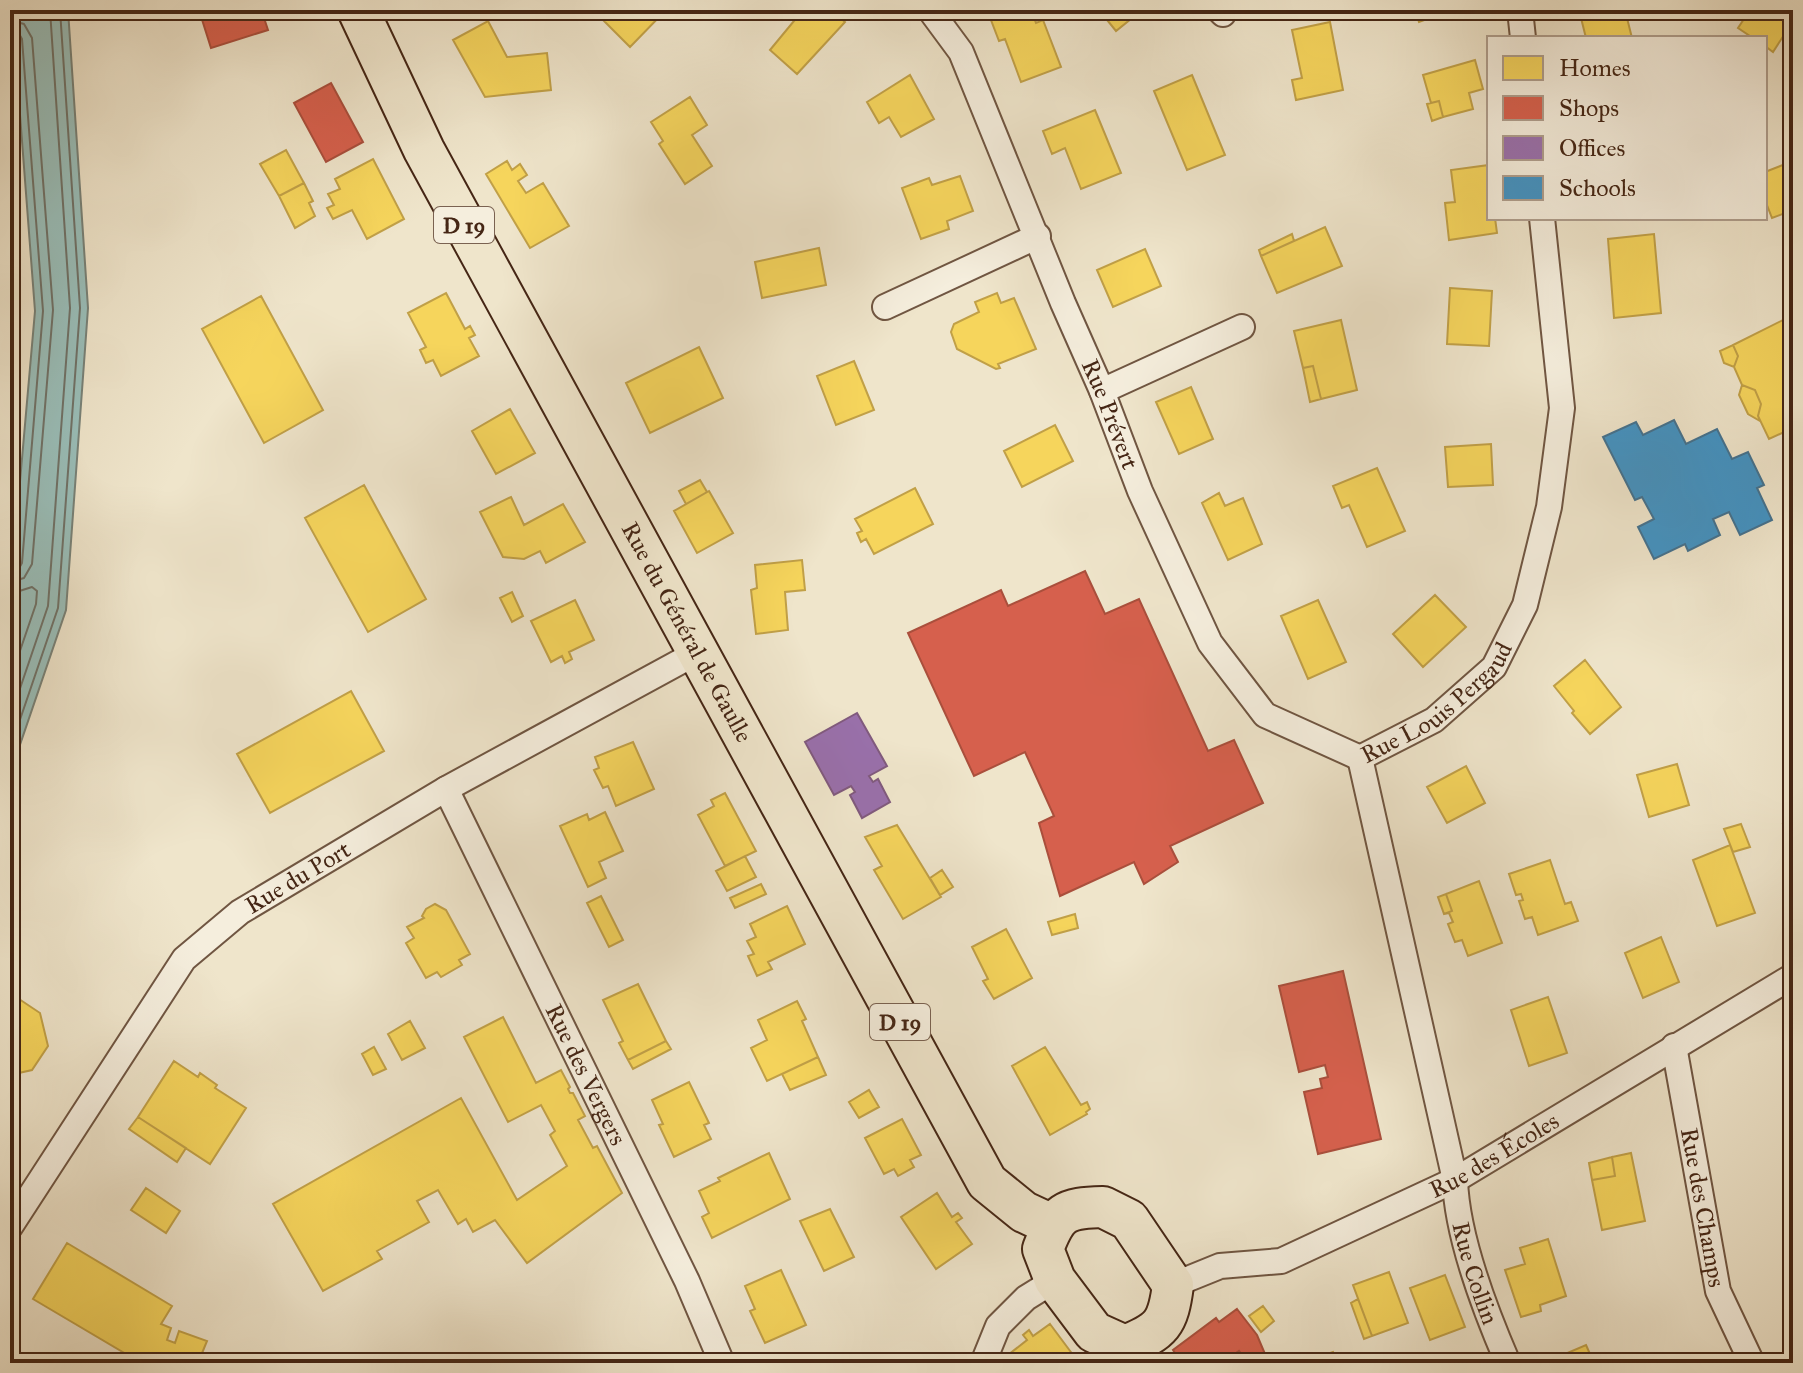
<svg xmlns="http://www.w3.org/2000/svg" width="1803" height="1373" viewBox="0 0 1803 1373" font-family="'IM FELL Great Primer',serif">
<rect width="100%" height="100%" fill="#efe5cb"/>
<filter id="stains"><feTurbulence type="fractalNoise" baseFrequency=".0025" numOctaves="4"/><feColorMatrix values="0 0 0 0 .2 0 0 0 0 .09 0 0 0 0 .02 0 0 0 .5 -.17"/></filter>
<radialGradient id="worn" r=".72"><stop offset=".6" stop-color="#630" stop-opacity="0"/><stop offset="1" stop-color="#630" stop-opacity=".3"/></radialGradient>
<path fill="#9abfba" stroke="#788278" stroke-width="2" d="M12 10H68L88 308 66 610 10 774V595L35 311Z"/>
<path fill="#f6d55c" stroke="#c1a047" stroke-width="2" d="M615 10H666L630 47 604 21Z
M803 10H832L845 22 797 74 770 50Z
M1016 10H1031L1036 23 1043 20 1061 67 1021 82 1005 39 999 41 991 20Z
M1099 10H1142L1116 31Z
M1415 10H1452L1419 22Z
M1579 10H1625L1632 38H1586Z
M1743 10H1793V21L1773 52 1765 46V38H1753L1738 28 1748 13Z
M488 21 507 57 547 53 551 90 485 97 453 40Z
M1330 22 1343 90 1296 100 1292 80 1302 78 1292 30Z
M1475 60 1483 89 1469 93 1473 109 1443 117 1439 101 1431 103 1423 75Z
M910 75 934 119 901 137 889 117 879 123 867 102Z
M1192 75 1225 155 1187 170 1154 91Z
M690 97 707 125 692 135 712 166 685 184 659 144 663 141 651 122Z
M1439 101 1443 117 1432 121 1427 104Z
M1095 110 1121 173 1081 189 1065 148 1052 154 1043 131Z
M286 150 304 183 279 196 260 164Z
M373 159 404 219 367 239 352 210 333 219 327 208 334 205 328 194 340 189 335 179Z
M507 161 512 170 520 164 527 175 518 181 526 193 543 183 569 226 530 248 486 174Z
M1793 161V210L1772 218 1765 200V172Z
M1489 165V218H1495L1497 233 1449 240 1445 203 1455 202 1451 170Z
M960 176 973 211 947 221 949 229 921 239 902 188 929 178 932 185Z
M304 183 313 201 309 203 315 216 295 228 279 196Z
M1325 227 1342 266 1277 293 1261 256Z
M1292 234 1294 241 1261 256 1259 250Z
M1654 234 1661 313 1614 318 1608 239Z
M819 248 826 285 762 298 755 262Z
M1145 249 1161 286 1113 307 1097 270Z
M1450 288 1492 291 1489 346 1447 344Z
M446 293 465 329 470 326 475 335 469 338 479 356 441 376 433 360 426 363 420 350 426 347 408 313Z
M997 293 1001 303 1014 298 1036 349 998 364 1000 368 996 369 957 349 951 332 954 324 979 312 975 302Z
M261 296 323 410 264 443 202 329Z
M1793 315V428L1769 439 1758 416 1761 404 1755 390 1742 385 1734 367 1738 356 1733 345Z
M1341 320 1357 390 1321 399 1313 366 1303 368 1294 331Z
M1733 345 1738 356 1734 367 1724 363 1720 351Z
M699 347 723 398 650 433 626 383Z
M854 361 874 410 836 425 817 376Z
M1313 366 1321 399 1310 402 1303 368Z
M1742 385 1755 390 1761 404 1758 416 1760 421 1748 414 1739 395Z
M1191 387 1213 439 1179 454 1156 402Z
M510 409 535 453 496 474 472 431Z
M1055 425 1073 461 1022 487 1004 451Z
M1491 444 1493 485 1448 487 1445 447Z
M1377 468 1405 531 1367 547 1349 505 1342 508 1333 486Z
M700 480 707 492 686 504 679 491Z
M364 485 426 599 368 632 305 518Z
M915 488 933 524 874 554 866 539 861 542 857 533 862 531 855 519Z
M709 491 733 533 697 553 674 511Z
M1219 493 1225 506 1243 498 1262 544 1228 560 1202 503Z
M511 497 524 525 563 504 585 542 546 563 540 551 524 559 503 557 480 512Z
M802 560 805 590 785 592 788 630 756 634 751 590 757 588 755 565Z
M512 592 523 616 512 622 500 598Z
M1435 595 1466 627 1423 667 1393 634Z
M575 600 594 640 569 652 572 659 565 663 562 656 551 662 531 621Z
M1318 600 1346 662 1308 679 1281 616Z
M1585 660 1621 707 1590 734 1572 713 1574 711 1554 686Z
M351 691 384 751 270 813 237 754Z
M633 742 654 789 616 806 608 786 603 788 594 770 599 768 595 757Z
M1677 764 1689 805 1649 817 1637 775Z
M1466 766 1485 803 1447 823 1427 787Z
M725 793 756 851 725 866 698 815 714 806 711 800Z
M605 812 623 851 599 862 606 878 588 887 560 826 587 814 589 820Z
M1793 820V862H1792L1785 844 1791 842 1783 824Z
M1741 824 1750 847 1733 852 1724 829Z
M897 825 941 897 903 919 874 870 882 866 865 837Z
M1730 845 1755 913 1717 926 1693 860Z
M745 856 756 877 727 891 716 871Z
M1550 860 1565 904 1571 902 1578 921 1538 935 1532 917 1525 919 1519 901 1523 900 1521 894 1516 895 1509 874Z
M942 870 953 887 940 895 930 878Z
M1479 881 1502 943 1468 956 1462 940 1455 942 1448 924 1453 922 1449 913 1444 914 1452 911 1446 894Z
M761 884 766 894 735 908 730 898Z
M1446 894 1452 911 1444 914 1438 897Z
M601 896 623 940 609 947 587 903Z
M435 904 446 910 470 954 459 960 462 965 441 977 437 972 426 978 406 943 414 938 407 927 424 918 422 916 426 909Z
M787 906 805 944 768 962 772 969 757 976 748 956 754 954 747 941 756 937 750 924Z
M1075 914 1078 928 1052 935 1048 922Z
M1006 929 1032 978 994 999 983 981 988 979 972 947Z
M1661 937 1679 982 1643 998 1625 953Z
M638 984 666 1041 628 1060 619 1043 623 1041 603 1000Z
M16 997 40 1013 48 1046 32 1070 10 1075V999Z
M1548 997 1567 1053 1529 1066 1511 1010Z
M797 1001 806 1019 802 1021 818 1057 767 1081 751 1048 767 1040 758 1020Z
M503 1017 536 1083 561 1070 570 1087 568 1089 570 1093H573L585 1116 578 1120 593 1148 597 1146 622 1193 527 1263 495 1220 473 1232 466 1219 458 1224 438 1190 417 1201 429 1222 377 1251 382 1259 323 1291 273 1204 461 1098 517 1200 567 1166 550 1135 555 1131 541 1105 508 1122 464 1037Z
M410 1021 425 1048 402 1060 388 1034Z
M666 1041 671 1049 633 1069 628 1060Z
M374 1047 386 1069 373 1075 362 1054Z
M1045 1047 1081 1105 1087 1102 1090 1109 1086 1112 1087 1114 1050 1135 1012 1066Z
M818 1057 826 1075 790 1090 782 1074Z
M174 1061 198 1077 200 1073 217 1085 215 1088 246 1108 210 1164 138 1117Z
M689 1082 709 1123 704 1125 711 1139 674 1157 659 1125 663 1124 652 1100Z
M869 1090 879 1107 859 1118 849 1102Z
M138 1117 186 1148 177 1162 129 1129Z
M902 1119 921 1155 910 1160 914 1167 898 1176 894 1169 884 1174 865 1138Z
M769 1153 790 1199 712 1238 702 1217 709 1213 699 1191 720 1181 718 1178Z
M1631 1153 1645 1221 1602 1230 1592 1180 1615 1176 1612 1157Z
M1612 1157 1615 1176 1592 1180 1589 1163Z
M146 1188 180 1211 166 1233 131 1210Z
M937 1193 952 1217 958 1213 962 1218 956 1222 972 1244 936 1269 901 1217Z
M830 1209 854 1257 824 1271 800 1221Z
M1548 1239 1566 1296 1540 1305 1541 1311 1521 1317 1505 1270 1525 1264 1520 1248Z
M67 1243 172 1306 161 1324 171 1328 167 1340 175 1343 179 1331 207 1341 198 1363H129L131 1357 33 1299Z
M781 1270 806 1325 765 1343 750 1311 755 1309 745 1286Z
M1389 1272 1408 1323 1372 1336 1353 1285Z
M1445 1275 1465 1327 1430 1340 1410 1288Z
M1358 1299 1372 1336 1364 1339 1351 1303Z
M1263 1306 1274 1321 1261 1332 1249 1316Z
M1050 1324 1079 1363H1014L1008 1355 1027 1340 1023 1335 1029 1330 1033 1336Z
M1586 1345 1594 1363H1544Z
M1333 1352 1337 1363H1301Z"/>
<path fill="#d6604d" stroke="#aa4f3c" stroke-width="2" d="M199 10H257L258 13 262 12 268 30 211 48Z
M331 83 363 142 326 162 294 103Z
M1085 571 1105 614 1139 599 1208 751 1234 740 1263 803 1170 846 1178 862 1144 884 1134 862 1060 896 1039 823 1054 816 1025 752 974 776 908 633 1001 590 1008 606Z
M1343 971 1381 1139 1318 1154 1304 1092 1322 1088 1320 1079 1328 1077 1325 1065 1299 1072 1279 986Z
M1237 1309 1257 1335 1265 1354 1253 1363H1248L1239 1351 1222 1363H1182L1173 1350 1216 1318 1219 1322Z"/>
<path fill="#9970ab" stroke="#805a7e" stroke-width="2" d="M857 713 887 766 869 776 873 782 878 779 890 802 862 818 850 795 855 792 851 786 834 795 805 742Z"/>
<path fill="#4393c3" stroke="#44728f" stroke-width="2" d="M1674 420 1686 444 1717 429 1732 459 1748 452 1764 485 1757 488 1772 520 1740 535 1729 512 1713 519 1720 535 1688 551 1685 544 1654 559 1638 527 1654 519 1642 497 1635 500 1603 437 1636 422 1643 435Z"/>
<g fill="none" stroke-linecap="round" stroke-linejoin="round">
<path stroke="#707268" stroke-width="2" d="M10 20 24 24 32 38 53 310 32 564 24 578 10 582
M10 30 18 32 22 39 43 311 22 563 18 570 10 572
M10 594 32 587 37 591 36 604 10 680
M10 718 48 606 70 308 50 10
M10 749 58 608 80 308 60 10"/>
<defs>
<g id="street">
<path id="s1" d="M930 10 961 52 1063 303 1102 391 1140 491 1210 643 1265 715 1360 758"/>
<path d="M1219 10 1223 14"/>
<path d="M1520 10 1523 38"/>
<path d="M885 307 1038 236"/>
<path d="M1102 391 1242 327"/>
<path id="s2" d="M1360 758 1455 1180C1457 1238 1485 1310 1508 1363"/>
<path id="s3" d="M1360 758 1434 720 1494 667 1525 605 1549 507 1562 408 1542 218"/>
<path id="s4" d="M446 789 687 1281 722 1363"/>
<path id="s5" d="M1674 1046 1718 1291 1752 1363"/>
<path id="s6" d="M10 1227 184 959 240 912 446 789 698 652"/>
<path id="s7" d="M1173 1285 1220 1266 1281 1261 1455 1180 1793 976"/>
<path d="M983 1363 998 1326 1026 1298 1055 1280"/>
</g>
<g id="primary">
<path id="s8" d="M358 10 424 150 987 1182 1024 1212 1052 1225"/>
<path d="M1103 1207 1129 1220 1173 1285C1168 1324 1162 1331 1125 1346L1094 1332 1055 1280 1043 1249C1057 1212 1064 1208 1103 1207Z"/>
</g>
</defs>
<use href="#street" stroke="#705642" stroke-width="28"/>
<use href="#primary" stroke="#452615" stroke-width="44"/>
<use href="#street" stroke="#f5eedd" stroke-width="24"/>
<use href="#primary" stroke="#efe5cb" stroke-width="40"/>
</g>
<g text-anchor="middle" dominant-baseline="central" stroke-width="8" stroke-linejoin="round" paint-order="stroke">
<g fill="#f5eedd" stroke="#7a6251" stroke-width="2">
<rect x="434" y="207" width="60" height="36" rx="6"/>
<rect x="870" y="1004" width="60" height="36" rx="6"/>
</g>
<g font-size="22" font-weight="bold" fill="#452615">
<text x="464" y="225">D 19</text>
<text x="900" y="1022">D 19</text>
</g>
<g font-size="24" fill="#452615" stroke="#f5eedd">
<text stroke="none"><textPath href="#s1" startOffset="444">Rue Prévert</textPath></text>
<text stroke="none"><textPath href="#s8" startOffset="704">Rue du Général de Gaulle</textPath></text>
<text stroke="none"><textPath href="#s3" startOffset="96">Rue Louis Pergaud</textPath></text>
<text stroke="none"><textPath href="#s6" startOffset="460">Rue du Port</textPath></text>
<text stroke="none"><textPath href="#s4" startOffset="318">Rue des Vergers</textPath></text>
<text stroke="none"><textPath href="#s7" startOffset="350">Rue des Écoles</textPath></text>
<text stroke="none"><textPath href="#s5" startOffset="164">Rue des Champs</textPath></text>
<text stroke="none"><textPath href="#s2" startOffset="528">Rue Collin</textPath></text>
</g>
</g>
<rect width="1803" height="1373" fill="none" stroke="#efe5cb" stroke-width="40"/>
<rect x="12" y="12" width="1779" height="1349" fill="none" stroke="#452615" stroke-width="4"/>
<rect x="20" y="20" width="1763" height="1333" fill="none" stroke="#452615" stroke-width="2"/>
<rect x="1487" y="36" width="280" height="184" fill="#f5eedd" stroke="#af9e8d" stroke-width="2"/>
<rect x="1503" y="56" width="40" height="24" fill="#f6d55c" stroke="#af9e8d" stroke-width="2"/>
<text x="1559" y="76" font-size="24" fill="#452615">Homes</text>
<rect x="1503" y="96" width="40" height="24" fill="#d6604d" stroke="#af9e8d" stroke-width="2"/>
<text x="1559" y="116" font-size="24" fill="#452615">Shops</text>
<rect x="1503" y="136" width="40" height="24" fill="#9970ab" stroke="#af9e8d" stroke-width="2"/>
<text x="1559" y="156" font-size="24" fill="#452615">Offices</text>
<rect x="1503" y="176" width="40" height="24" fill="#4393c3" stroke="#af9e8d" stroke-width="2"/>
<text x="1559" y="196" font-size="24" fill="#452615">Schools</text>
<rect width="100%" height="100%" filter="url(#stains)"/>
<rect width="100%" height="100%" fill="url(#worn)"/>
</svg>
